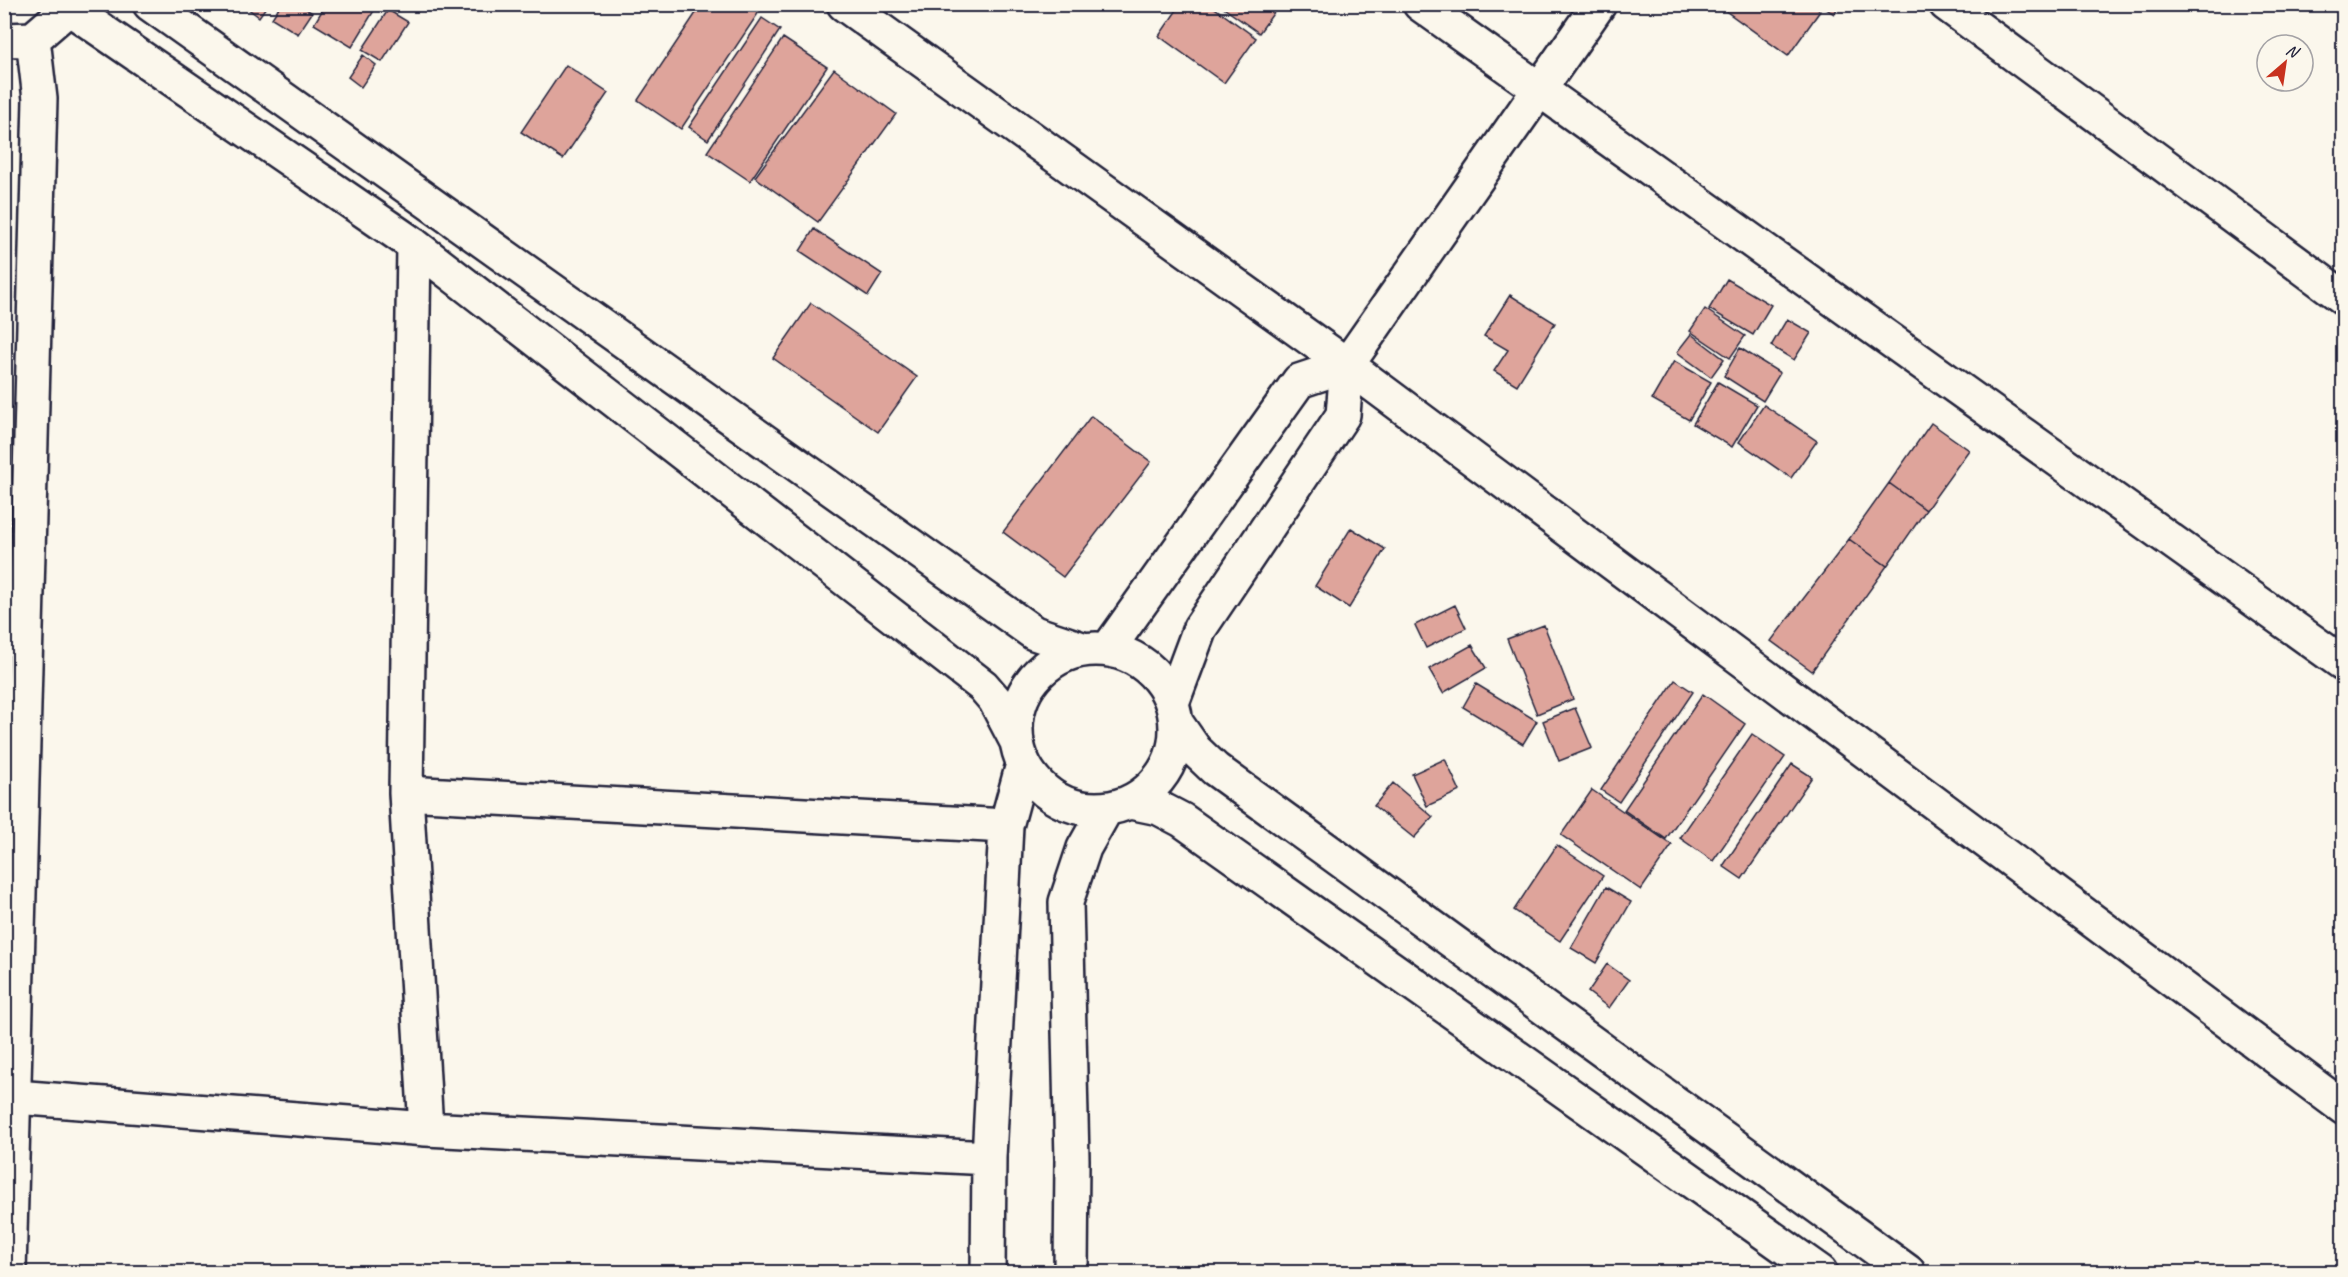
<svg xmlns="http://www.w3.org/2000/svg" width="2348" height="1277" viewBox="0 0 2348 1277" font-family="Caveat,sans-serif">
<rect width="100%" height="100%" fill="#fbf7ec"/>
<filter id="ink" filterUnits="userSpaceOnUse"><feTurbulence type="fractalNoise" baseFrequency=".0167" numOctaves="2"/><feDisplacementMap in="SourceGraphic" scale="12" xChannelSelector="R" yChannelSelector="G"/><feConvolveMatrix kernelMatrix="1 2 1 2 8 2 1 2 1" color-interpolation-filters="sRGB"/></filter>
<g filter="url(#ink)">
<path fill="#dea49b" stroke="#22223b" stroke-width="1.5" d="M242 4H268L259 17Z
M281 4H299L312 13 298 34 272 18Z
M326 4H378L352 47 314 24Z
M702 4H748L759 12 681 129 638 100Z
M1181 4H1209L1256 38 1224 83 1159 36Z
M1218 4H1280L1259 33Z
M1716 4H1812L1820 11 1788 56Z
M1819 4H1840L1834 14Z
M388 10 408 22 382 62 362 50Z
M762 18 780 30 708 140 689 127Z
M783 38 827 67 750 181 707 152Z
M363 55 376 65 361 87 348 77Z
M566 65 608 93 563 159 521 132Z
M834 69 896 114 818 222 755 177Z
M814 229 882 274 868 296 800 251Z
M1727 279 1771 305 1753 335 1709 309Z
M1510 295 1555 323 1517 385 1494 371 1508 350 1484 336Z
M811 303 917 377 878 432 773 358Z
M1705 309 1745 336 1730 358 1690 331Z
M1787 319 1811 333 1794 360 1771 346Z
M1691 334 1724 359 1711 377 1677 352Z
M1740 348 1780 373 1763 401 1724 376Z
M1674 361 1711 382 1689 420 1652 399Z
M1718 382 1757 405 1732 447 1693 424Z
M1764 405 1817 441 1791 478 1739 442Z
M1091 416 1151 462 1063 577 1003 532Z
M1931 423 1969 450 1926 510 1889 483Z
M1889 483 1926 510 1887 566 1849 539Z
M1351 528 1385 549 1349 608 1315 586Z
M1849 539 1887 566 1812 671 1771 641Z
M1455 605 1466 628 1426 648 1415 625Z
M1544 625 1573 699 1537 714 1507 639Z
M1472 645 1486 668 1443 693 1429 669Z
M1675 680 1693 692 1619 802 1601 790Z
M1476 684 1537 721 1523 744 1463 707Z
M1703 694 1745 724 1666 839 1624 810Z
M1575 708 1592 748 1559 761 1543 721Z
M1752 734 1785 757 1713 861 1680 838Z
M1445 759 1460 791 1427 806 1412 774Z
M1792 764 1812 777 1742 879 1723 866Z
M1393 783 1433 817 1414 838 1374 806Z
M1592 790 1672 845 1641 890 1561 835Z
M1557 845 1603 876 1560 941 1514 910Z
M1606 887 1631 902 1596 963 1571 948Z
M1607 964 1629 980 1609 1008 1588 992Z"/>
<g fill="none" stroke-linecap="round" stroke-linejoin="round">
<defs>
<path id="minor" d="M150 4 1034 633 1082 649
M844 4 1347 365 2344 1108
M1420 4 2344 664
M1946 4 2344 298
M69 8 414 245 983 686 995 700 1016 740
M414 245 406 793 426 1129
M1016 729a80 80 0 1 1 160 0a80 80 0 1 1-160 0Z
M1108 649 1299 381 1347 365
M1172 703 1200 628 1343 415 1347 365 1599 4
M1177 724 1195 750 1215 769 1908 1272
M406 793 1006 826
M1130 802 1159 808 1182 820 1820 1272
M15 1097 426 1129 989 1158
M988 1272 989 1158 1006 826 1023 764
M1071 1272 1072 1160 1066 902 1084 848 1106 809"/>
<path id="major" d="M4 40 33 39 69 8 70 4
M9 1272 40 99 33 39"/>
</defs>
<use href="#minor" stroke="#22223b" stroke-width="38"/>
<use href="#major" stroke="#22223b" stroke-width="38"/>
<use href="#minor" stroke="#fbf7ec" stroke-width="33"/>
<use href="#major" stroke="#fbf7ec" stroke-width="33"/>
</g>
</g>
<rect width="2348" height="1277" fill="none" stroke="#fbf7ec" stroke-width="24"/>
<rect x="12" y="12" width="2324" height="1253" fill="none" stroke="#22223b" stroke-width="2" filter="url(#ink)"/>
<g transform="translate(2285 63) rotate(29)"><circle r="28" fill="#fbf7ec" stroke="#a4a2a5" stroke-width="1.5"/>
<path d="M0-4.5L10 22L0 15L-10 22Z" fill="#c8321e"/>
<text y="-9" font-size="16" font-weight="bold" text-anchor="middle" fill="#22223b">N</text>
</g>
</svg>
